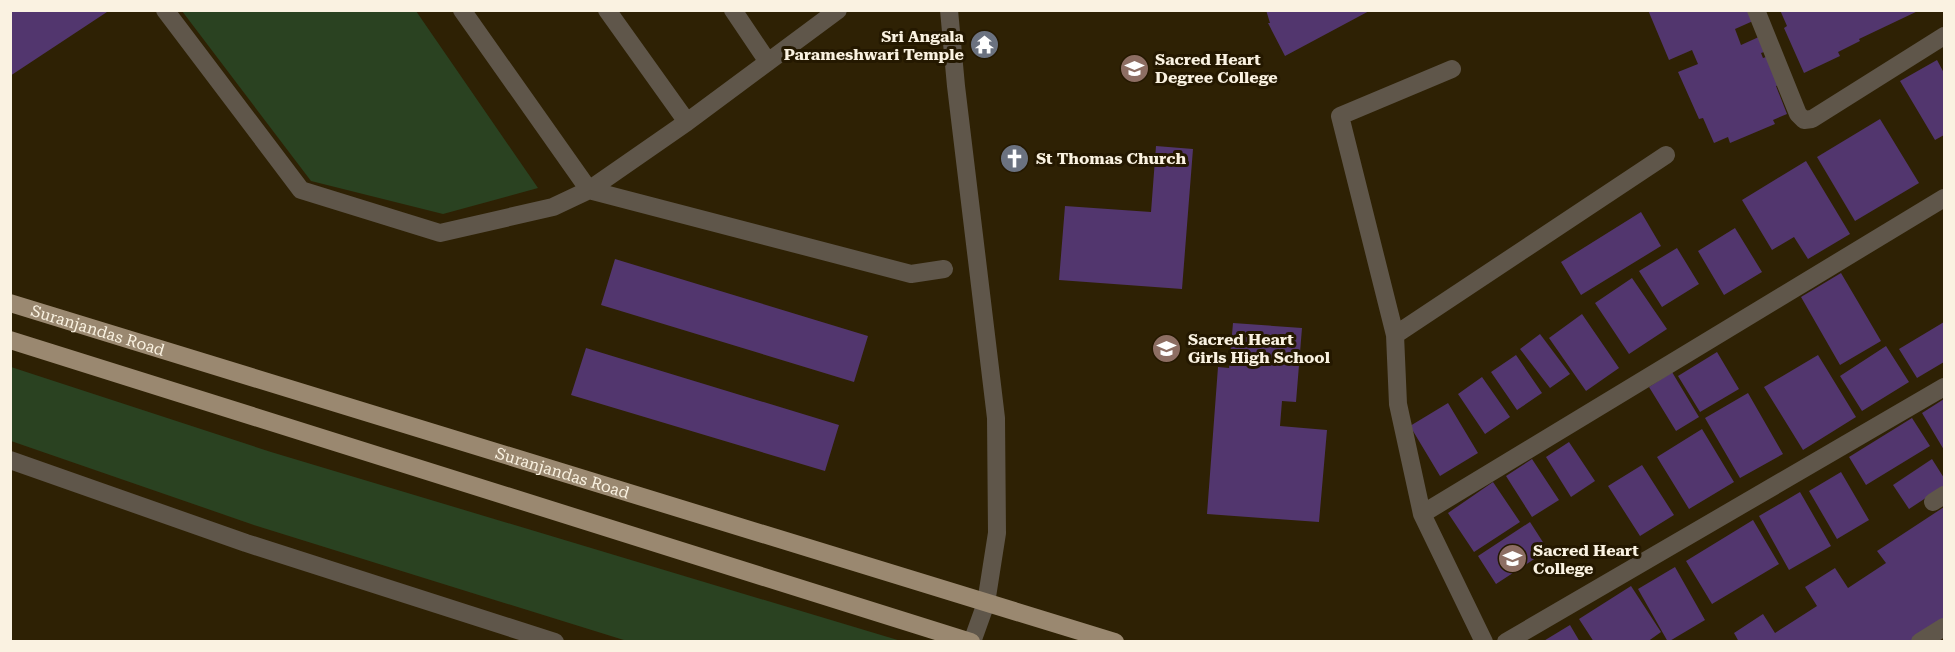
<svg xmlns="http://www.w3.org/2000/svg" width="1955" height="652" viewBox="0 0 1955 652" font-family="'Roboto Serif',serif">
<rect width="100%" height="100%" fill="#2e2104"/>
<path fill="#2a4221" d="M182 11H416L538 188 443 214 311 181Z
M11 367 271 452 901 641H627L257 526 11 441Z"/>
<path fill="#52366e" d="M10 10H110L10 76Z
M1266 10H1371L1285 56 1268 23H1270Z
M1648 10H1749L1753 21 1735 29 1741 45 1761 36 1767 51 1761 53 1763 58 1769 56 1781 84 1776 86 1787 114 1773 120 1775 124 1730 143 1728 137 1714 143 1703 118 1699 119 1678 72 1698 64 1692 50 1669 60Z
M1780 10H1920L1859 39 1860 41 1838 52 1840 56 1804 73 1784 28 1787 26Z
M1937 60 1944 73V135L1935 140 1900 81Z
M1880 119 1919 183 1855 221 1817 157Z
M1156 146 1193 149 1182 289 1059 280 1065 206 1151 212Z
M1806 161 1850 234 1808 259 1794 237 1772 250 1742 200Z
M1641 212 1661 246 1581 295 1561 262Z
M1735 228 1762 272 1724 295 1698 251Z
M1677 248 1699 284 1662 307 1639 271Z
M615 259 868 336 854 382 601 305Z
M1841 273 1881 341 1840 365 1801 297Z
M1632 278 1667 329 1629 354 1595 303Z
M1582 314 1619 368 1586 391 1549 338Z
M1944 322V362L1917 378 1899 349Z
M1233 323 1302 328 1296 402 1282 401 1280 426 1327 430 1319 522 1207 514 1218 367 1229 368Z
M1540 334 1570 374 1550 388 1520 349Z
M1886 346 1909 382 1862 411 1840 376Z
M586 348 839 425 825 471 571 395Z
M1717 352 1739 389 1700 412 1678 376Z
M1516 355 1542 393 1517 410 1491 372Z
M1818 355 1856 417 1803 450 1764 387Z
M1672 372 1699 417 1676 431 1649 387Z
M1482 377 1510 417 1485 434 1458 394Z
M1748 393 1783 454 1740 478 1705 418Z
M1944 399V450L1922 413Z
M1448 403 1478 453 1440 476 1410 426Z
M1912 418 1930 446 1866 485 1849 457Z
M1702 429 1734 482 1689 509 1657 457Z
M1569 442 1595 481 1571 497 1546 457Z
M1532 459 1559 500 1532 517 1506 476Z
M1932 459 1944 478V486L1909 509 1893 485Z
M1642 465 1674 515 1640 536 1608 486Z
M1841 472 1869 520 1837 539 1809 491Z
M1493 482 1520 522 1474 552 1448 513Z
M1800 492 1831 546 1789 570 1759 516Z
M1944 507V619L1910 642H1739L1734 633 1763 614 1775 633 1817 606 1805 587 1835 568 1848 588 1886 563 1877 551Z
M1753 520 1779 564 1712 604 1686 561Z
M1530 522 1548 550 1496 584 1478 556Z
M1675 567 1705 620 1668 642 1638 589Z
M1631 586 1661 632 1647 642H1594L1579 619Z
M1570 625 1580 642H1542Z"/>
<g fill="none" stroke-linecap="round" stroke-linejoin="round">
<path stroke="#5f564a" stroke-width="18" d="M165 10 301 190 440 233 553 207 589 190 687 122 838 10
M462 10 589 190 911 274 944 269
M607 10 687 122
M733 10 768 62
M949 10 956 86 996 418 997 533 986 603 972 642
M1756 10 1798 114 1804 120 1812 119 1944 36
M1452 69 1340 116 1395 335 1398 404 1422 514 1484 642
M1395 335 1666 155
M10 460 246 543 555 642
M1933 502 1944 495
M1422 514 1944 198
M1506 642 1944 387
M1920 642 1944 627"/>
<g stroke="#9a8870" stroke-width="18">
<path id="s1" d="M10 303 1115 642"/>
<path d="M10 340 971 642"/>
</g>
</g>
<defs>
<symbol id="temple-disc" viewBox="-11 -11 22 22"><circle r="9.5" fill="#6b7280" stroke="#241800"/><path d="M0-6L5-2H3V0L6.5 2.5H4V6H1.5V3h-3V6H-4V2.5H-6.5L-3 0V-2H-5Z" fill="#fff"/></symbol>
<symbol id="university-disc" viewBox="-11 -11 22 22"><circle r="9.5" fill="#8d6e63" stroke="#241800"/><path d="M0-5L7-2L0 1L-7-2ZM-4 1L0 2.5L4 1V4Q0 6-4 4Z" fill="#fff"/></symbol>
<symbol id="church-disc" viewBox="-11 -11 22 22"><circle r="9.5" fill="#6b7280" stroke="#241800"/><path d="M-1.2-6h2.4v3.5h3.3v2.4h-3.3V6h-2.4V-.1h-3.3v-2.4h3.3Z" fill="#fff"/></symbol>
<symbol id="school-disc" viewBox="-11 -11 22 22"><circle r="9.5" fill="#8d6e63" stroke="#241800"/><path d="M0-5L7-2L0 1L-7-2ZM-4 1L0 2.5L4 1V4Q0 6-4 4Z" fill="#fff"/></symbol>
</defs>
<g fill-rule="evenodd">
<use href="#temple-disc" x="968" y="28" width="33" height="33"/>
<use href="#university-disc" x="1118" y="52" width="33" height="33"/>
<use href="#church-disc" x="998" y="142" width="33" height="33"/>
<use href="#school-disc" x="1150" y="332" width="33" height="33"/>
<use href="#university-disc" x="1496" y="542" width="33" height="33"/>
</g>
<g text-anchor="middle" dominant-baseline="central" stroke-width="6" stroke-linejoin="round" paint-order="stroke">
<g font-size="16" font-weight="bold" fill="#faf2e1" stroke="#241800" text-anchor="start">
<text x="964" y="36" text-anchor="end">Sri Angala<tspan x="964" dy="18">Parameshwari Temple</tspan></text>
<text x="1155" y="59">Sacred Heart<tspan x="1155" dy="18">Degree College</tspan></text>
<text x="1036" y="158">St Thomas Church</text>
<text x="1188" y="339">Sacred Heart<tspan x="1188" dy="18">Girls High School</tspan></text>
<text x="1533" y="550">Sacred Heart<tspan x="1533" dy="18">College</tspan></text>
</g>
<g font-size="16" fill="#faf2e1" stroke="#241800">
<text stroke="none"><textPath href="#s1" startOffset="92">Suranjandas Road</textPath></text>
<text stroke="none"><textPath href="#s1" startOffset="578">Suranjandas Road</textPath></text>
</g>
</g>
<rect width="1955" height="652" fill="none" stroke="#faf2e1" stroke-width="24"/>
</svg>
